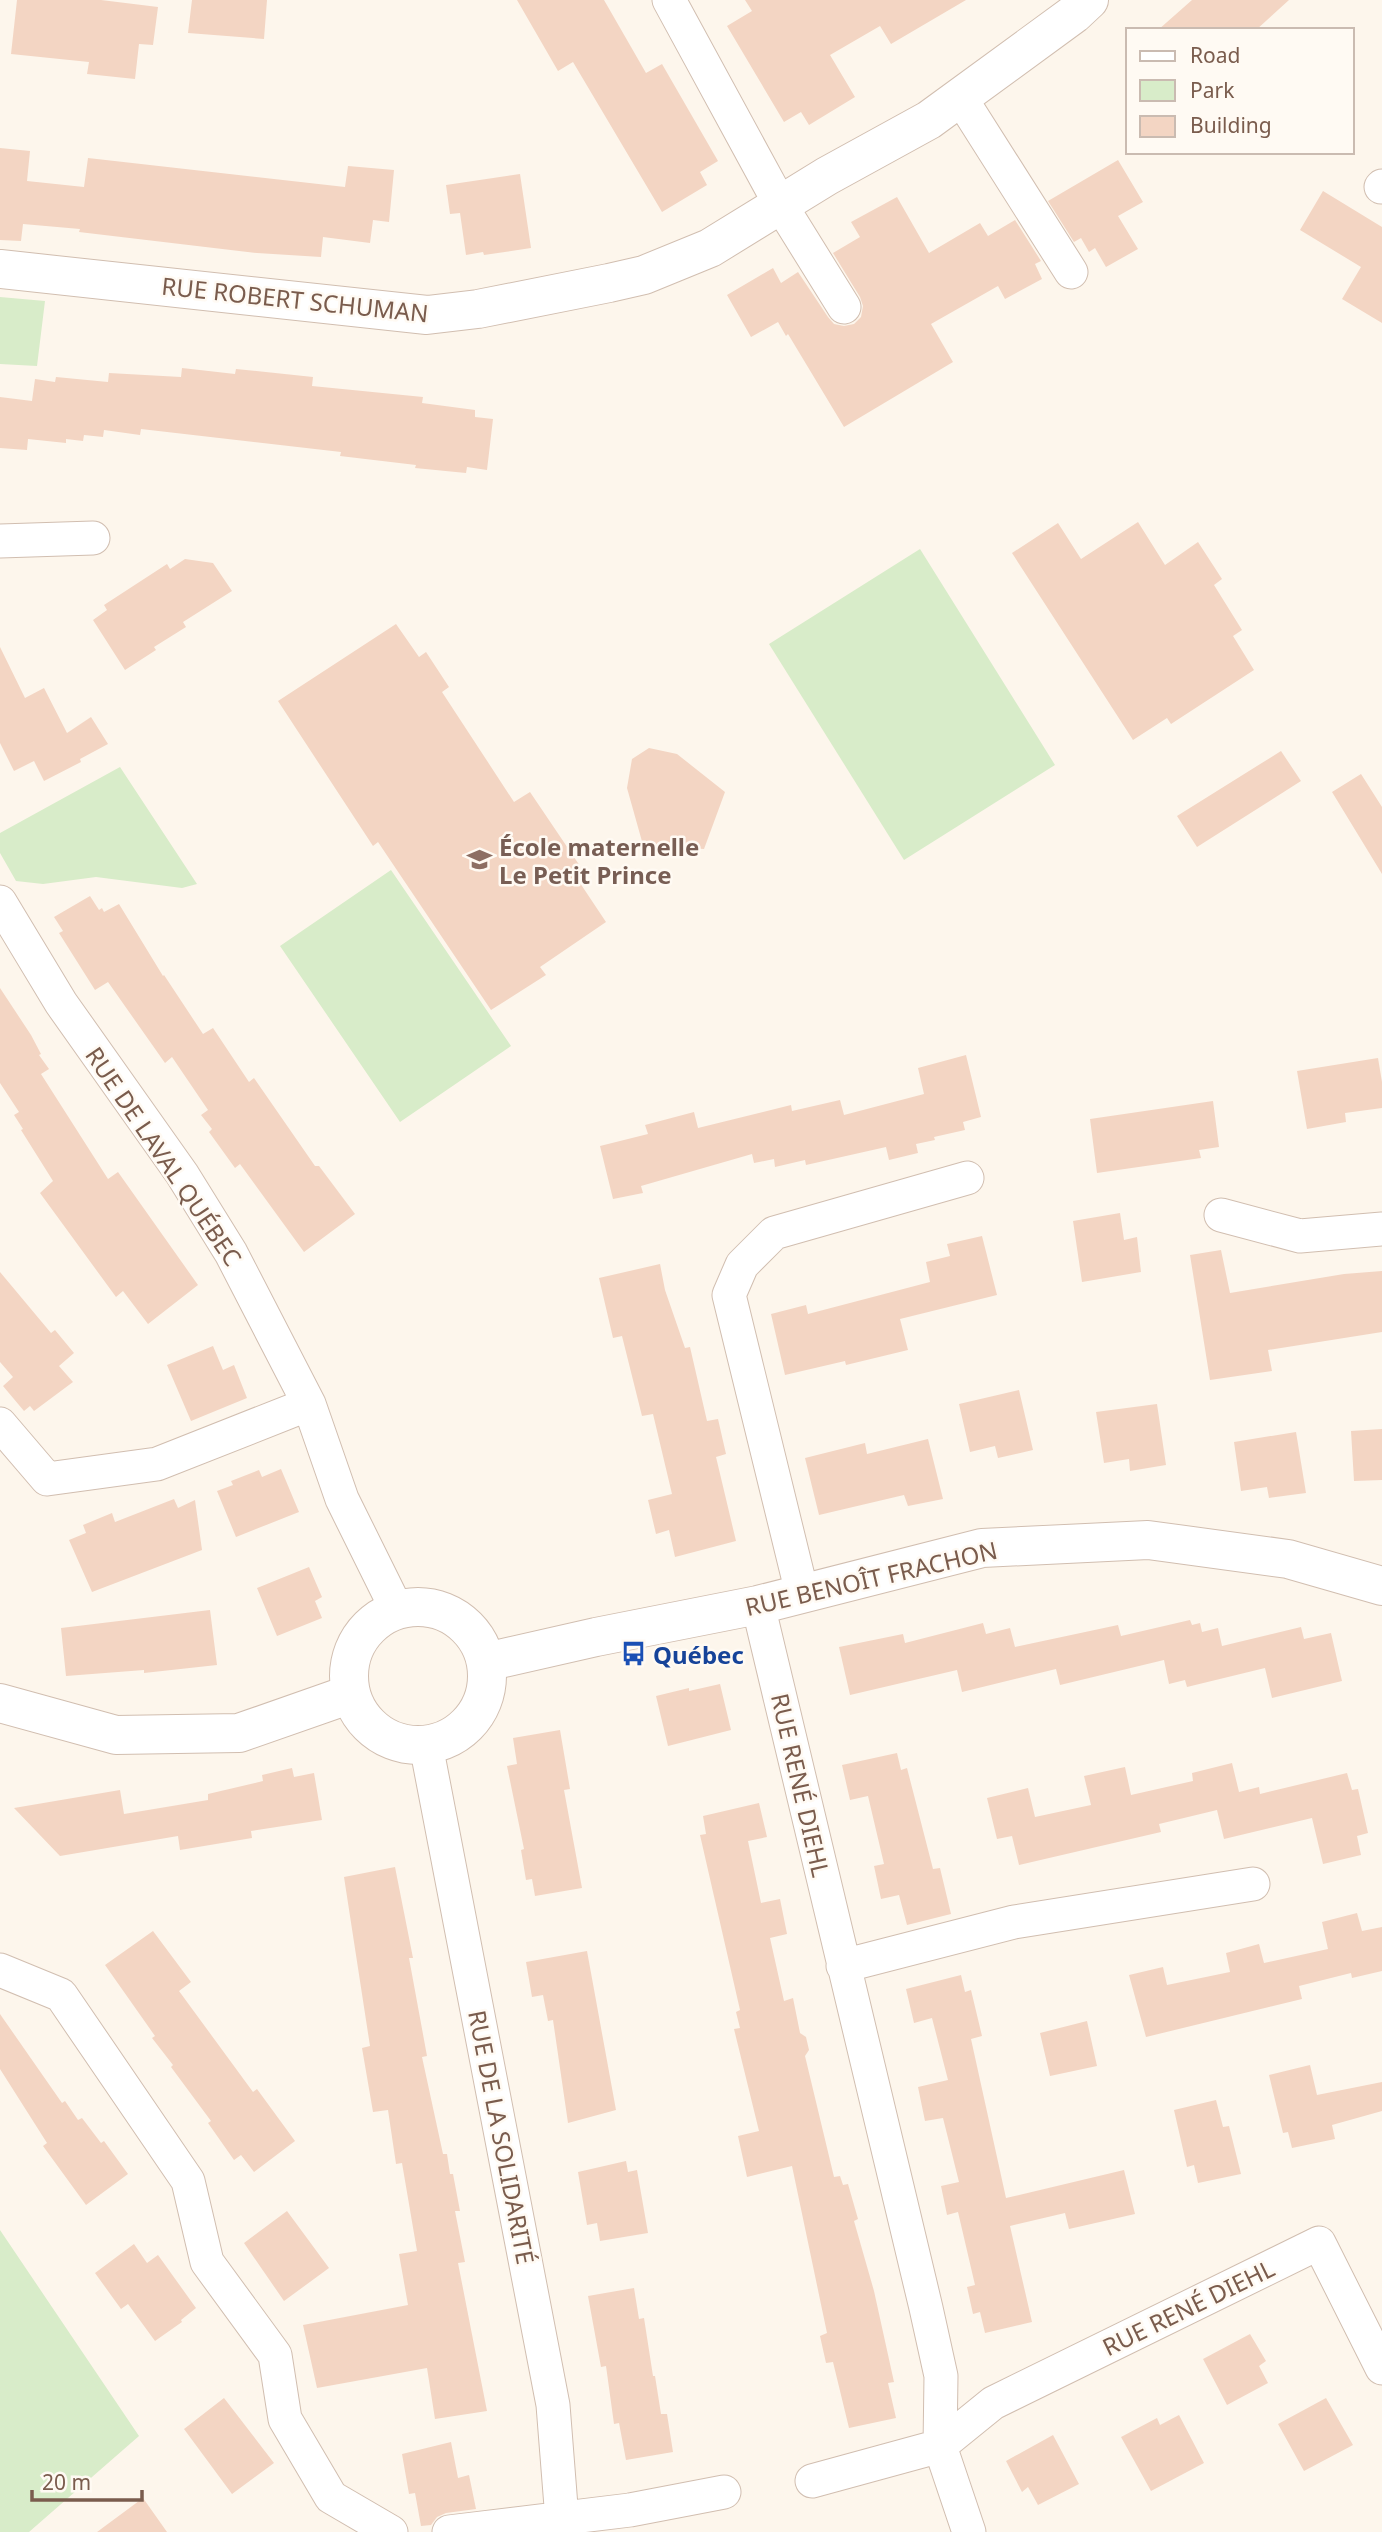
<svg xmlns="http://www.w3.org/2000/svg" width="1382" height="2532" viewBox="0 0 1382 2532" font-family="'Noto Sans',sans-serif">
<rect width="100%" height="100%" fill="#fdf6ec"/>
<path fill="#d8ecc9" d="M0 297 45 301 37 366 0 364Z
M920 549 1055 765 904 860 769 644Z
M120 767 197 884 182 888 96 877 43 884 16 881 0 853V833Z
M391 870 511 1046 400 1122 280 946Z
M0 2230 139 2436 29 2532H0Z"/>
<path fill="#f3d5c3" d="M17 0H101L158 7 153 45 139 44 135 79 87 74 89 62 11 54Z
M192 0H267L264 39 188 33Z
M517 0H604L646 73 662 64 718 161 700 172 707 185 662 212 573 62 558 71Z
M745 0H966L891 44 880 26 830 55 855 97 809 125 801 112 784 122 727 26 752 11Z
M1192 0H1289L1256 30H1158Z
M0 148 30 151 27 181 84 187 88 158 345 187 348 166 394 170 389 222 373 220 370 243 323 237 321 257 257 253 79 232 80 229 23 224 21 241 0 240Z
M1118 160 1143 202 1118 216 1138 249 1106 267 1095 248 1089 252 1081 238 1074 242 1048 201Z
M520 174 531 248 484 255 483 252 466 255 460 213 450 214 446 185Z
M1323 191 1382 227V323L1342 299 1361 267 1300 230Z
M897 197 929 253 980 223 988 236 1015 220 1041 261 1035 264 1042 279 1005 299 998 286 931 324 953 362 844 427 788 334 786 336 778 322 751 337 727 295 773 268 781 283 798 272 828 317 834 324 844 326 854 324 861 317 863 306 860 297 833 253 860 237 851 222Z
M182 368 235 374 236 369 313 377 312 386 423 397 422 403 475 410V417L493 419 487 470 467 467 466 473 415 468 416 465 340 456 341 452 141 429 140 435 104 430 103 437 84 435 83 441 66 439V443L28 439 27 450 0 448V397L32 401 35 379 55 382 56 377 108 382 109 373 181 377Z
M1138 522 1165 565 1198 542 1222 579 1214 585 1242 630 1233 636 1254 670 1171 724 1167 718 1133 740 1012 553 1058 523 1081 559Z
M185 559 213 563 232 591 183 622 186 627 154 647 156 650 125 670 93 620 107 610 104 605 167 564 170 569Z
M396 624 419 657 426 652 449 687 442 692 514 802 530 792 582 869 574 874 606 922 540 967 546 975 491 1010 378 842 373 846 278 701Z
M0 647 25 698 44 688 67 733 91 717 108 744 80 759 81 762 44 781 34 761 14 771 0 743Z
M649 748 677 754 725 792 704 849 643 845 627 788 632 759Z
M1281 751 1301 781 1197 847 1177 816Z
M1361 774 1382 807V874L1332 792Z
M90 896 99 910 102 908 104 912 119 904 163 976 164 975 203 1034 213 1028 249 1082 254 1078 315 1166H319L355 1214 304 1252 240 1164 235 1168 209 1132 212 1129 201 1115 208 1110 172 1057 165 1063 108 982 95 990 59 933 63 931 54 917Z
M0 988 31 1035 41 1054 39 1055 49 1069 41 1074 108 1179 118 1172 198 1285 148 1324 123 1291 116 1297 40 1193 53 1181 21 1130 23 1129 14 1115 19 1112 0 1083Z
M966 1055 981 1117 963 1122 965 1130 934 1137 935 1140 916 1144 918 1153 889 1160 886 1147 806 1165 805 1160 775 1167 774 1159 754 1163 752 1154 641 1186 643 1193 613 1199 600 1146 648 1134 645 1125 694 1112 698 1128 791 1105 792 1111 840 1100 844 1115 924 1094 918 1068Z
M1378 1058 1382 1082V1108L1345 1113 1346 1122 1307 1129 1297 1071Z
M1213 1101 1219 1147 1199 1150 1201 1158 1097 1173 1090 1119Z
M1120 1213 1124 1240 1137 1237 1141 1272 1082 1282 1073 1221Z
M982 1236 997 1295 900 1319 908 1350 846 1365 845 1361 785 1375 771 1314 806 1305 808 1314 930 1282 926 1262 950 1256 947 1244Z
M1221 1250 1230 1293 1344 1274 1382 1271V1332L1268 1350 1272 1371 1210 1380 1190 1255Z
M660 1264 665 1290 685 1348 690 1347 707 1421 718 1419 726 1454 716 1457 736 1541 675 1557 669 1530 656 1534 648 1500 672 1494 653 1414 642 1416 622 1336 613 1338 599 1278Z
M0 1272 51 1333 55 1330 74 1353 59 1366 73 1382 34 1411 30 1406 24 1411 3 1386 13 1377 0 1362Z
M213 1346 223 1370 234 1365 247 1398 191 1421 167 1365Z
M1019 1390 1033 1450 998 1458 995 1446 970 1452 959 1404Z
M1157 1404 1166 1465 1130 1471 1129 1459 1104 1463 1096 1412Z
M1382 1429V1480L1354 1481 1351 1431Z
M1296 1432 1306 1493 1269 1498 1267 1487 1241 1491 1234 1442Z
M928 1439 943 1499 908 1506 904 1495 819 1515 805 1458 865 1443 867 1454Z
M281 1469 299 1512 236 1537 217 1491 233 1485 231 1481 259 1470 262 1477Z
M174 1499 178 1508 195 1500 202 1550 92 1592 69 1540 86 1533 83 1525 112 1513 115 1522Z
M309 1567 322 1597 315 1601 322 1618 277 1636 257 1588Z
M210 1610 217 1665 144 1673V1670L66 1676 61 1628Z
M1190 1620 1192 1625 1200 1623 1202 1632 1218 1628 1222 1646 1301 1627 1304 1639 1331 1633 1342 1681 1272 1698 1265 1668 1187 1687 1185 1680 1169 1684 1164 1660 1060 1685 1056 1669 962 1692 957 1670 850 1695 839 1647 903 1634 905 1643 983 1623 986 1634 1010 1628 1015 1647 1118 1625 1121 1636Z
M720 1684 731 1730 668 1746 656 1696 689 1688V1691Z
M560 1730 570 1789 564 1790 582 1888 535 1896 532 1879 526 1880 521 1850 524 1849 507 1766 517 1764 513 1738Z
M897 1753 901 1770 907 1768 933 1869 940 1868 951 1914 907 1925 899 1895 881 1899 874 1866 884 1864 868 1796 850 1800 842 1765Z
M1232 1763 1239 1792 1259 1787 1260 1794 1347 1773 1352 1790 1358 1789 1368 1833 1357 1836 1361 1855 1323 1864 1312 1818 1224 1839 1217 1810 1159 1824 1161 1832 1019 1865 1012 1836 997 1839 987 1798 1028 1788 1035 1817 1091 1805 1084 1776 1125 1767 1131 1795 1193 1781 1192 1773Z
M292 1768 294 1777 314 1773 322 1820 251 1831 252 1838 180 1850 178 1836 60 1856 14 1808 120 1790 124 1814 208 1800V1794L263 1781 262 1775Z
M759 1803 767 1837 748 1841 761 1903 780 1899 787 1934 770 1938 784 2001 793 1998 800 2033 806 2037 809 2050 805 2056 834 2177 840 2176 843 2185 848 2184 858 2219 854 2221 874 2291 894 2382 888 2383 896 2418 849 2428 833 2362 826 2363 820 2336 827 2333 792 2166 747 2177 738 2136 759 2131 734 2029 740 2028 736 2012 740 2010 700 1835 706 1834 703 1816Z
M395 1867 413 1958H409L427 2056 422 2057 443 2154H447L450 2174H453L460 2211H455L465 2262 458 2263 487 2411 435 2419 427 2368 317 2388 303 2325 408 2305 399 2254 417 2251 402 2163 396 2164 388 2110 373 2112 362 2048 370 2046 344 1877Z
M1357 1913 1362 1931 1382 1927V1971L1352 1978 1351 1973 1299 1986 1302 1999 1146 2037 1129 1975 1163 1967 1167 1985 1230 1972 1226 1953 1259 1944 1264 1963 1328 1949 1322 1922Z
M153 1931 191 1982 179 1991 253 2092 257 2089 295 2141 254 2172 241 2155 234 2160 208 2123 211 2121 171 2067 173 2065 152 2038 155 2036 105 1965Z
M587 1951 616 2110 568 2123 553 2020 548 2021 543 1995 532 1997 526 1962Z
M961 1975 965 1992 971 1990 982 2036 971 2039 1006 2198 1124 2170 1135 2214 1069 2229 1065 2213 1010 2226 1032 2322 985 2333 980 2312 973 2314 967 2287 975 2285 958 2212 947 2215 941 2186 959 2182 943 2118 925 2121 918 2087 948 2080 932 2018 914 2023 906 1989Z
M0 2014 62 2103 65 2101 78 2120 82 2118 101 2143 104 2141 128 2174 86 2205 43 2146 47 2143 0 2069Z
M1087 2021 1097 2066 1050 2076 1040 2033Z
M1310 2065 1317 2095 1382 2082V2111L1332 2125 1335 2139 1292 2148 1288 2132 1283 2133 1269 2075Z
M1216 2100 1223 2127 1229 2126 1241 2174 1198 2183 1194 2165 1187 2167 1174 2110Z
M626 2161 628 2172 637 2170 648 2233 600 2241 597 2223 587 2225 578 2172Z
M287 2211 329 2268 284 2301 244 2243Z
M134 2244 147 2263 158 2255 196 2308 181 2320 182 2322 155 2341 128 2304 121 2309 95 2273Z
M634 2288 639 2319 644 2318 653 2376H655L661 2414H667L673 2452 626 2460 619 2423 614 2424 606 2366 601 2367 588 2296Z
M1250 2334 1266 2361 1259 2366 1268 2383 1227 2405 1203 2359Z
M224 2398 274 2463 232 2494 184 2429Z
M1326 2398 1353 2445 1304 2471 1278 2424Z
M1179 2415 1204 2463 1151 2491 1121 2437 1157 2418 1160 2425Z
M1053 2435 1079 2484 1038 2505 1028 2487 1022 2492 1006 2461Z
M451 2442 458 2478 469 2475 476 2509 446 2513 437 2517 431 2525 421 2526 415 2493 409 2494 402 2454Z
M143 2498 167 2532H97Z"/>
<g fill="none" stroke-linecap="round" stroke-linejoin="round">
<defs>
<path id="minor" d="M669 0 780 204 844 307
M960 97 1071 272
M1381 187 1382 186
M0 541 93 538
M0 902 61 1003 182 1174 231 1253 309 1404 342 1499 397 1610
M1221 1215 1300 1236 1382 1229
M0 1424 47 1479 157 1464 309 1404
M802 1593 729 1295 742 1265 774 1233 967 1178
M758 1605 926 2308 941 2376 940 2446 969 2532
M426 1745 553 2405 563 2532
M843 1966 1014 1922 1253 1884
M0 1970 61 1995 188 2181 207 2262 275 2355 285 2419 331 2497 391 2532
M812 2481 940 2446 993 2403 1319 2243 1382 2368
M449 2532 630 2510 724 2492"/>
<path id="tertiary" d="M0 269 427 315 478 309 609 283 644 275 710 248 827 176 929 120 1074 14 1089 0
M349 1676a69 69 0 1 1 138 0a69 69 0 1 1-138 0Z
M486 1662 596 1637 758 1605 982 1548 1148 1540 1288 1559 1382 1586
M0 1703 116 1735 239 1733 342 1697H352"/>
</defs>
<use href="#minor" stroke="#d1beb0" stroke-width="35"/>
<use href="#tertiary" stroke="#d1beb0" stroke-width="40"/>
<use href="#minor" stroke="#fff" stroke-width="33"/>
<use href="#tertiary" stroke="#fff" stroke-width="38"/>
</g>
<defs>
<symbol id="school-bare" viewBox="-9 -9 18 18"><path d="M0-5L7-2L0 1L-7-2ZM-4 1L0 2.5L4 1V4Q0 6-4 4Z" fill="#8d6e63" stroke="#fffaf3" stroke-width="2.5" paint-order="stroke"/></symbol>
<symbol id="bus-bare" viewBox="-9 -9 18 18"><path d="M-5-6H5V4H4V6H2V4H-2V6H-4V4H-5ZM-3.5-4V0h7V-4ZM-3.5 1.2v1.5H-2V1.2ZM2 1.2v1.5H3.5V1.2Z" fill="#1a4fb4" stroke="#fffaf3" stroke-width="2.5" paint-order="stroke"/></symbol>
</defs>
<g fill-rule="evenodd">
<use href="#school-bare" x="462" y="842" width="35" height="35"/>
<use href="#bus-bare" x="616" y="1636" width="35" height="35"/>
</g>
<g text-anchor="middle" dominant-baseline="central" stroke-width="5" stroke-linejoin="round" paint-order="stroke">
<g font-size="24" fill="#7a5c4d" stroke="#fffaf3">
<text transform="translate(295 299) rotate(6)">RUE ROBERT SCHUMAN</text>
<text transform="translate(164 1156) rotate(56)">RUE DE LAVAL QUÉBEC</text>
<text transform="translate(871 1578) rotate(-13)">RUE BENOÎT FRACHON</text>
<text transform="translate(801 1785) rotate(77)">RUE RENÉ DIEHL</text>
<text transform="translate(502 2137) rotate(79)">RUE DE LA SOLIDARITÉ</text>
<text transform="translate(1188 2307) rotate(-26)">RUE RENÉ DIEHL</text>
</g>
<g font-size="24" font-weight="bold" fill="#785e54" stroke="#fffaf3" text-anchor="start">
<text x="499" y="846">École maternelle<tspan x="499" dy="28">Le Petit Prince</tspan></text>
</g>
<g font-size="24" font-weight="bold" fill="#164399" stroke="#fffaf3" text-anchor="start">
<text x="653" y="1654">Québec</text>
</g>
</g>
<rect x="1126" y="28" width="228" height="126" fill="#fffaf3" stroke="#cabbb1" stroke-width="2"/>
<rect x="1140" y="51" width="35" height="10" fill="#ffffff" stroke="#cabbb1" stroke-width="2"/>
<text x="1190" y="63" font-size="21" fill="#7a5c4d">Road</text>
<rect x="1140" y="80" width="35" height="21" fill="#d8ecc9" stroke="#cabbb1" stroke-width="2"/>
<text x="1190" y="98" font-size="21" fill="#7a5c4d">Park</text>
<rect x="1140" y="116" width="35" height="21" fill="#f3d5c3" stroke="#cabbb1" stroke-width="2"/>
<text x="1190" y="133" font-size="21" fill="#7a5c4d">Building</text>
<path d="M32 2490v10h110v-10" fill="none" stroke="#7a5c4d" stroke-width="3.5"/>
<text x="42" y="2490" font-size="21" fill="#7a5c4d" stroke="#fffaf3" stroke-width="5" paint-order="stroke">20 m</text>
</svg>
